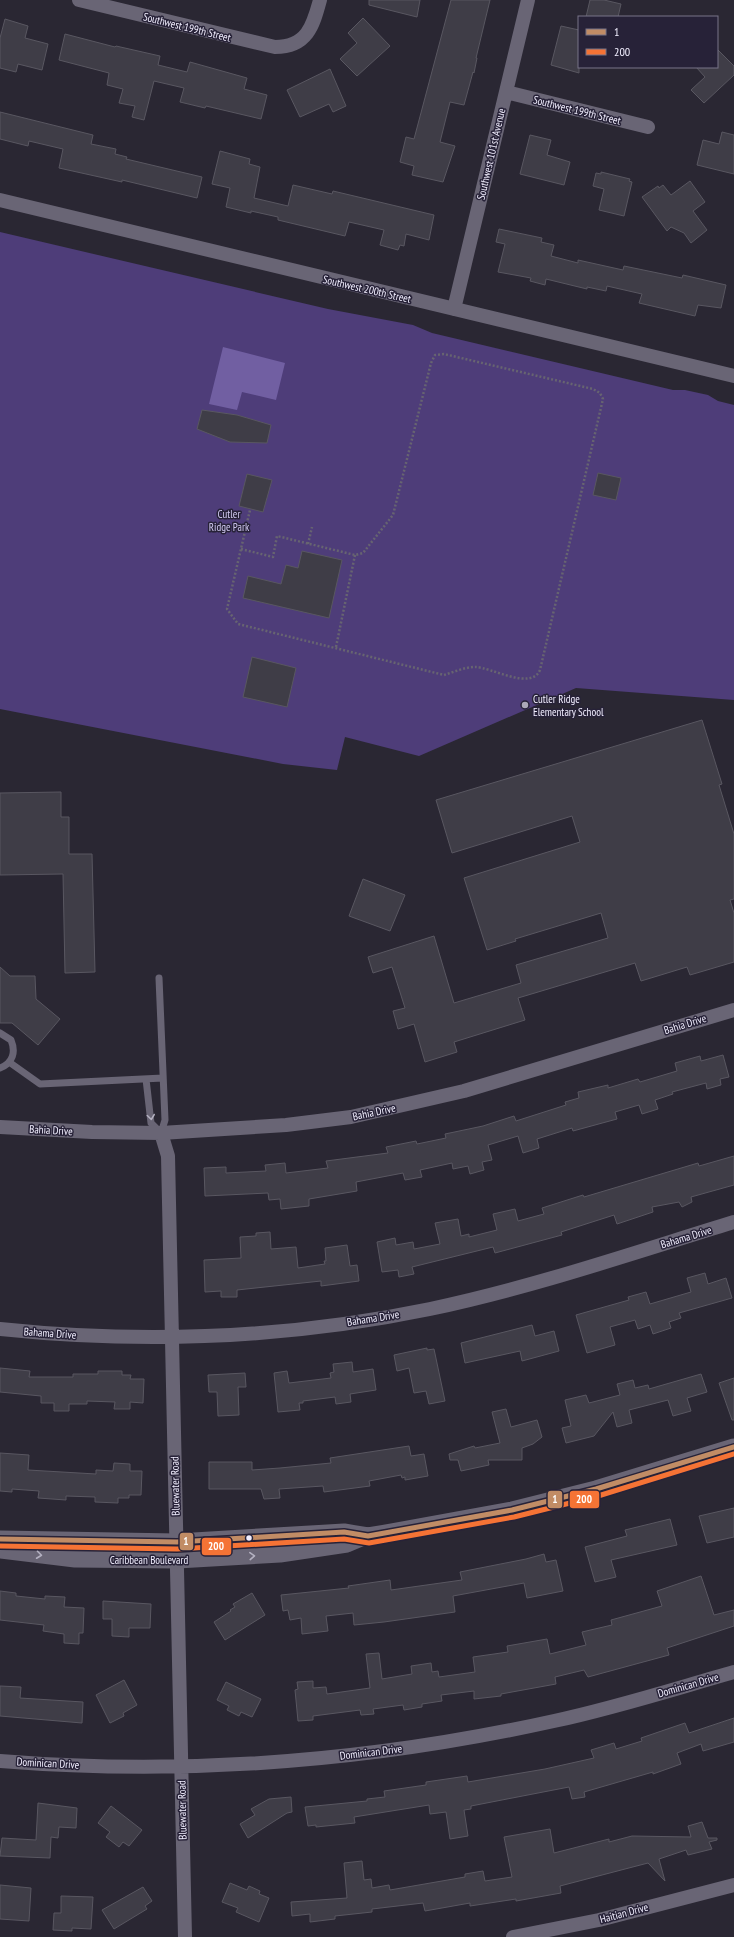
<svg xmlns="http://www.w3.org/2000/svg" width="734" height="1937" viewBox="0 0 734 1937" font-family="'PT Sans Narrow',sans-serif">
<rect width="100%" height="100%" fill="#2a2733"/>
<path fill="#4e3d79" d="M0 232 328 309 413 325 432 333 673 390H685L708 395 718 401 734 405V700L576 688 419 756 345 737 337 770 283 764 0 709Z"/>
<path fill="#715fa2" d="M223 347 285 363 276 400 242 392 237 410 209 404Z"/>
<path fill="#3f3d47" stroke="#595761" d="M369 0H420L417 17 369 5Z
M451 0H490L476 58H477L474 73 473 72 464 105 450 102 440 142 455 146 443 182 412 175 414 166 400 162 406 137 414 139Z
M590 0H604L621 4 618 17H586Z
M363 18 390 46 357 76 340 59 357 43 348 33Z
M5 19 28 26 25 38 48 44 42 70 18 64 16 72 0 68V38Z
M561 26 579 30V73L551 65Z
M65 34 115 47 116 46 160 56 158 65 187 72 190 62 247 78 244 89 267 95 261 119 206 106 205 108 180 102 184 88 154 81 144 120 132 117 135 106 119 103 123 89 107 85 109 73 59 60Z
M717 49 734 66V75L704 103 691 90 705 77 696 67H717Z
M330 69 346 106 333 112 329 104 300 117 287 90Z
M0 112 93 135 91 144 116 149 115 154 127 157 126 159 202 177 197 198 122 180V182L59 168 63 149 29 141 28 146 0 139Z
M722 132 734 135V174L697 165 703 140 719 144Z
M530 135 551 140 547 155 570 162 564 185 520 174Z
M220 151 250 159 249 164 260 167 254 198 288 206 293 185 332 194 333 191 434 215 429 240 406 234 404 246 400 245 398 250 380 245 384 230 349 222 345 236 278 220V217L251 211V213L226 207 230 188 212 184Z
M601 172 630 179 629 181 632 182 624 216 599 210 604 189 593 186 596 173 601 174Z
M690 181 705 202 693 211 707 230 691 243 684 233 671 227 667 231 642 197 658 186 659 188 663 185 671 195Z
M499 229 542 238 541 242 554 245 551 256 578 263V260L623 270 624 266 682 278 683 275 726 285 721 308 698 305 695 316 639 303 642 294 607 286 606 291 587 287V289L546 279 545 285 530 281 531 278 498 272 505 244 496 242Z
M202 410 237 415 271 425 267 443 230 442 197 429Z
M598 473 621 478 616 500 593 495Z
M247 474 272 480 263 512 239 506Z
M302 551 342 560 329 618 243 598 248 576 281 584 286 565 298 568Z
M252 657 296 668 287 707 243 697Z
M702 720 722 784 719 785 734 834V899L730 900 734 913V962L690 975 687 967 641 981 635 963 518 998 525 1020 454 1042 457 1052 425 1062 414 1024 398 1029 393 1011 405 1008 392 967 373 973 368 957 434 936 454 1003 521 983 516 965 608 938 601 913 515 939 516 941 487 950 464 878 580 842 572 816 452 853 436 800Z
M61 792V817H69V854H92L95 972 65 973 63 874 0 875V793Z
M363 879 405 895 390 931 349 916Z
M0 967 10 976H35L36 999 60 1019 38 1045 12 1023H0Z
M723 1055 729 1077 720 1079 721 1085 707 1089 706 1083 672 1092 673 1094 655 1100 658 1109 642 1114 639 1105 615 1112 617 1119 573 1131 572 1128 537 1139 539 1148 523 1153 518 1136 488 1145 492 1160 482 1162 484 1170 470 1174 468 1166 453 1169 452 1163 420 1170 422 1177 405 1180 403 1173 356 1182 357 1191 309 1199V1206L281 1209 280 1199 269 1200 268 1193 205 1196 204 1168 226 1167V1173L266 1171 265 1165 285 1163 286 1173 328 1168 326 1161 388 1153 386 1147 416 1141 417 1144 446 1138 445 1134 483 1126 514 1116 516 1121 566 1105 565 1102 579 1098 578 1092 608 1085V1088L638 1079 640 1082 677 1071 675 1063 700 1056 701 1061Z
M734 1156V1185L691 1197 692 1202 682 1207 679 1202 652 1207 653 1212 617 1224 614 1215 561 1232 562 1235 495 1253 493 1247 412 1267 414 1274 399 1277 398 1270 382 1272 377 1242 395 1238 396 1245 413 1242 414 1249 440 1244 435 1223 458 1219 461 1236 469 1234V1237L497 1230 493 1214 515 1209 518 1221 544 1214 542 1208 583 1195 584 1197 698 1163 699 1166Z
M270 1232 271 1249 296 1247 298 1268 325 1264 324 1261H326L325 1248 347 1245 350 1266 357 1265 359 1281 321 1286V1281L237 1290V1297H221V1291L205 1292 204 1260 241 1258 240 1237 256 1236V1233Z
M705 1273 708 1284 726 1278 732 1298 679 1313 681 1318 669 1322 671 1328 653 1334 650 1325 638 1329 635 1320 610 1327 615 1345 587 1353 576 1315 629 1300 628 1297 646 1292 650 1304 691 1292 687 1278Z
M532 1325 535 1336 554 1331 559 1351 522 1361 520 1351 465 1363 461 1343Z
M427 1348V1350L434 1349 445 1401 429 1404 426 1391 414 1393 409 1368 397 1371 394 1355Z
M352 1362 353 1372 373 1369 376 1390 350 1394 351 1402 336 1404 335 1397 303 1401V1403H299L300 1410 278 1412 274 1373 287 1371 289 1383 331 1378 330 1373 334 1372 333 1364Z
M0 1368 30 1371 29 1377H73V1374H98V1371H122V1375H131L130 1379H144L143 1403 130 1402V1409H114L115 1402 87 1401V1404H69V1411H54V1403H41V1396L0 1392Z
M245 1373 246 1387H238L239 1415 218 1416 217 1392H209L208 1375Z
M701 1374 707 1392 687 1398 691 1411 673 1416 668 1400 629 1410 632 1423 617 1427 613 1412 594 1436 566 1443 562 1428 571 1426 565 1400 586 1395 589 1403 620 1395 617 1384 633 1380 635 1388 648 1385 649 1389Z
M734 1378V1420H732L719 1383Z
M506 1409 511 1427 537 1420 542 1437 533 1444 522 1448V1460H488L489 1465 461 1471 458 1460H450L449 1454 474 1446 475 1448 500 1443 492 1412Z
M409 1446 411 1456 424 1454 428 1476 405 1480V1477L402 1478 401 1475 369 1481 370 1486 324 1492 323 1486 279 1489 280 1498 264 1499 261 1489H209V1462H252V1470L280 1468 331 1463 330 1458Z
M0 1453 29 1455 28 1470 96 1474V1470L113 1471 114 1463 130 1464V1471H142L141 1495H129V1498H118V1503L95 1502V1497L66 1496V1500L38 1498 39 1491 12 1489V1492L0 1491Z
M734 1508V1537L707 1543 699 1516Z
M670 1519 677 1545 611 1560 616 1577 595 1582 585 1547 627 1536 625 1530Z
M544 1554 546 1562 556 1560 563 1591 527 1598 524 1583 453 1596 455 1612 384 1622 354 1625 353 1613 326 1616 328 1631 302 1634 301 1618 290 1620 288 1610 283 1611 281 1595 349 1588 348 1586 390 1580 391 1590 462 1580 460 1572 526 1559Z
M701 1576 714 1615 734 1610V1626L667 1648 669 1655 588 1677 584 1670 555 1677 556 1684 501 1694V1696L474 1699V1691L441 1695 442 1701 422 1704V1707L404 1710 403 1705 373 1709 374 1714 361 1715 360 1710 313 1716V1720L298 1721 295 1690 298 1689 297 1682 313 1681V1688L326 1687 327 1694 370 1688 366 1654 379 1653 382 1679 412 1674 411 1666 431 1663 432 1672 438 1671 439 1677 475 1672 473 1657 508 1652 507 1646 547 1639 550 1654 586 1645 582 1632 612 1625 611 1620 662 1606 657 1591Z
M0 1591 16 1593V1596L45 1599V1596L65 1597 64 1607 84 1608 83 1633H79V1644L64 1643V1634L43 1631 44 1625 0 1620Z
M252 1593 265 1615 225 1640 214 1622 231 1611 230 1610 235 1607 233 1604Z
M103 1601 151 1604 150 1628H129V1637L112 1636V1619H103Z
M124 1680 137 1705 123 1713 124 1716 110 1723 96 1695Z
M226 1682 261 1699 252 1717 241 1712 239 1716 227 1710 229 1706 217 1700Z
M0 1686 21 1687 20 1698 83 1702 82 1723 0 1716Z
M734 1718V1742L703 1751 701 1744 677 1753 681 1764 653 1774V1772L584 1792 585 1797 572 1799 569 1787 471 1806V1809L464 1810 468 1836 450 1839 446 1812 430 1814 429 1805 354 1817 355 1823 316 1827V1825L308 1826 305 1807 367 1801V1799L385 1797 384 1791 426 1785V1782L467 1776 468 1782 545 1769 594 1758 591 1750 614 1743 616 1749 642 1741 641 1738 685 1723 689 1733Z
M291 1797 292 1812 287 1813 248 1838 240 1824 255 1815 251 1809 269 1799Z
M38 1803 77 1808 76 1828 59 1827 58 1838 51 1837 50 1858 0 1856 2 1838 36 1840Z
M111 1806 142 1830 129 1846 123 1842 119 1847 106 1837 110 1832 98 1823Z
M702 1822 708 1838H717V1840L709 1842 712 1849 688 1855 686 1850 659 1859 665 1881 648 1863 560 1886 561 1893 516 1901V1899L470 1906V1903L425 1911 423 1903 372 1909V1912L335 1916V1919L310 1922V1914L292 1916 291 1902 347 1898 344 1863 362 1861 364 1880 371 1879 372 1888 389 1885 390 1890 465 1877V1874L483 1871 485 1881 512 1877 504 1837 550 1829 554 1853 609 1839V1842L632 1836 691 1837 688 1826Z
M230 1883 247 1890 249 1886 260 1891 259 1894 269 1898 259 1922 236 1912 238 1908 222 1902Z
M0 1885 31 1888 29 1921 0 1919Z
M143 1887 152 1901 145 1906 147 1909 114 1929 102 1910Z
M61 1896 93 1897 91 1929 72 1928V1931L53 1930 54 1913H61Z"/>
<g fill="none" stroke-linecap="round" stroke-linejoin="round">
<path stroke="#676471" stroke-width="2.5" stroke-dasharray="2 2" stroke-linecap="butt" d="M308 544 312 527
M241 549 273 557 277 536 355 555 363 553 393 515 431 363 435 355 444 354 593 389 600 393 603 399 540 670C531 691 491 667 475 667 465 667 454 672 444 675L238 624 227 609 250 510
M336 647 355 555"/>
<path stroke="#696575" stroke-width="7" d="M0 1033 11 1040C16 1052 13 1063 0 1068
M9 1062 40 1084 163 1078
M146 1079 151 1123 161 1133 165 1120 159 978"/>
<path stroke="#696575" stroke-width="14" d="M79 0 275 47C307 47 313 26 320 0
M506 92 648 127
M0 200 734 376
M454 309 528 0
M0 1127 92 1132 161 1133 286 1125 351 1117 464 1091 734 1010
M161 1133 168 1156 185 1937
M0 1329C143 1344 290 1338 430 1309 534 1287 633 1253 734 1222
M0 1761C185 1776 373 1761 554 1721 615 1708 674 1689 734 1672
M513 1937 599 1920 734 1885"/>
<path stroke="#696575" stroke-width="17" d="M0 1539 177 1542 344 1532 368 1536 392 1532 512 1510 596 1489 734 1447
M0 1550 75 1559 177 1560 280 1554 347 1544 366 1536"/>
<defs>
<path id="bus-1" d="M0 1539 177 1542 344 1532 368 1536 512 1510 596 1489 734 1447"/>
<path id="bus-2" d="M0 1546 177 1549 344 1539 369 1543 514 1517 598 1496 734 1454"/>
</defs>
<use href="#bus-1" stroke="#272238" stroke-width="8"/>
<use href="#bus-2" stroke="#272238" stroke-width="8"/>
<use href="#bus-1" stroke="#c18c65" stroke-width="5"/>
<use href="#bus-2" stroke="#f57335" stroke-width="5"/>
</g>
<defs><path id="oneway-chevron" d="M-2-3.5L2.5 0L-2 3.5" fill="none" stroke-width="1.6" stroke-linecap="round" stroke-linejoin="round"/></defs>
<g stroke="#b4b1c1">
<use href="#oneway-chevron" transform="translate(151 1117) rotate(82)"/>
<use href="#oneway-chevron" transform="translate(39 1555) rotate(7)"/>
<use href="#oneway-chevron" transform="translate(252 1556) rotate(-3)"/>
</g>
<circle fill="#aca9b8" stroke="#272238" stroke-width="1.5" cx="525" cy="705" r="4"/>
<circle fill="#f2efff" stroke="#272238" stroke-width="1.5" cx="249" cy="1538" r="3.5"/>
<g text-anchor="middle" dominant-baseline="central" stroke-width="3" stroke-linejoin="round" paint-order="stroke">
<g font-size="11" fill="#f2efff" stroke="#272238">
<text transform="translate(187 27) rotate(14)">Southwest 199th Street</text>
<text transform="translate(577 110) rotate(14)">Southwest 199th Street</text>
<text transform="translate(491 154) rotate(-77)">Southwest 101st Avenue</text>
<text transform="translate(367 289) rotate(13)">Southwest 200th Street</text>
<text transform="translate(685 1024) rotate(-17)">Bahia Drive</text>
<text transform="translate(374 1112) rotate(-12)">Bahia Drive</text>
<text transform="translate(51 1130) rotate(3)">Bahia Drive</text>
<text transform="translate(686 1237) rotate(-17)">Bahama Drive</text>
<text transform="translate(373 1318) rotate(-9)">Bahama Drive</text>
<text transform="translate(50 1333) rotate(4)">Bahama Drive</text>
<text transform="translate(175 1486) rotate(-91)">Bluewater Road</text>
<text x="149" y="1560">Caribbean Boulevard</text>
<text transform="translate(688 1685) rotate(-16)">Dominican Drive</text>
<text transform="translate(371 1752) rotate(-7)">Dominican Drive</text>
<text transform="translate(48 1763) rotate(3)">Dominican Drive</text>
<text transform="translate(182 1810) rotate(-91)">Bluewater Road</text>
<text transform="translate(624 1913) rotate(-15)">Haitian Drive</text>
</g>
<g font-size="11" fill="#d1c9f1" stroke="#272238">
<text x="229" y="514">Cutler<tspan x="229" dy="13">Ridge Park</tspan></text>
</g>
<g font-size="11" fill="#f2efff" stroke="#272238" text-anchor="start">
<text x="533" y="699">Cutler Ridge<tspan x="533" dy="13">Elementary School</tspan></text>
</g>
</g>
<g stroke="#272238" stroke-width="1.5">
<rect x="547" y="1490" width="16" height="19" rx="4" fill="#c18c65"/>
<rect x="569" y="1490" width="31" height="19" rx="4" fill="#f57335"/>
<rect x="179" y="1532" width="15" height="19" rx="4" fill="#c18c65"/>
<rect x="201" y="1537" width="31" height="19" rx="4" fill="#f57335"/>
</g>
<g font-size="11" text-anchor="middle" font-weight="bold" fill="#fff">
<text x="555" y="1503">1</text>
<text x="584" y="1503">200</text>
<text x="186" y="1545">1</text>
<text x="216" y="1550">200</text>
</g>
<rect x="578" y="16" width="140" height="52" fill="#272238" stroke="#787488"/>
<rect x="586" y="29" width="20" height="6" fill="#c18c65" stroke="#787488"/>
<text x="614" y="36" font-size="12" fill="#f2efff">1</text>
<rect x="586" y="49" width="20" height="6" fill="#f57335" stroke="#787488"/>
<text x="614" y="56" font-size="12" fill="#f2efff">200</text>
</svg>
